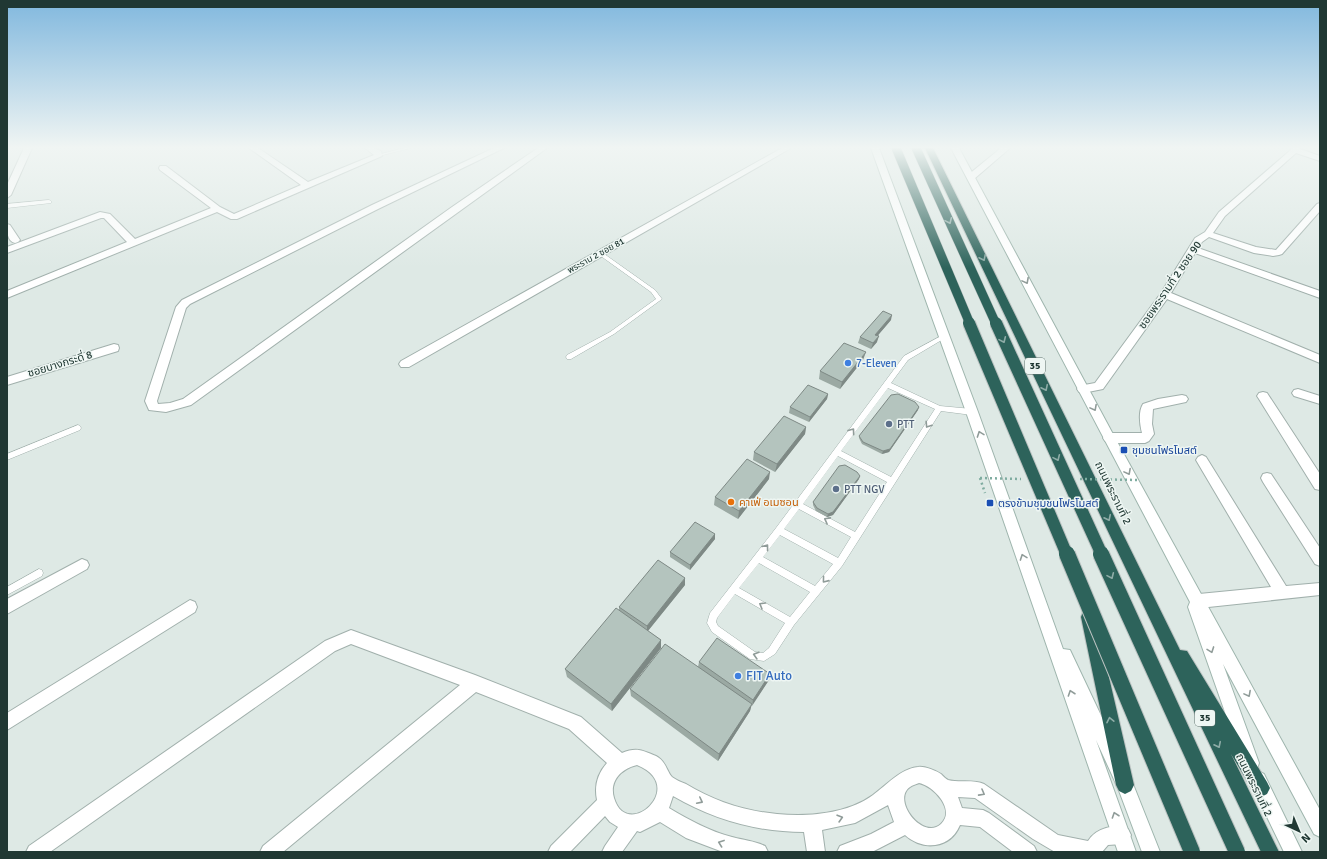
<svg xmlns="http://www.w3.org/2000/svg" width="1327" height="859" viewBox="0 0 1327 859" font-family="Signika,'Noto Sans Thai',sans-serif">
<rect width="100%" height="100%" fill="#dee9e5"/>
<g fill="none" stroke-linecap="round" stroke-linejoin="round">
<defs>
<path id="lane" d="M404 148H411L379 156 377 155Z
M49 200 51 201V203L7 208V204Z
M600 251 655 290 662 299 614 334 571 359H567L566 357 567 355 610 332 656 299 651 292 598 254 597 253Z
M943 335 945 336 946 337 945 338 908 360 891 383 940 406 972 409 975 412 974 414 972 415 941 411 842 566 794 625 775 654 764 661 750 659 712 632 707 623 710 613 776 528 904 356ZM888 388 935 409 891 477 841 451ZM838 456 887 482 855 532 803 504ZM799 509 851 537 838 558 784 529ZM780 535 833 564 815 586 763 557ZM759 563 810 592 790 617 739 588ZM735 594 785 623 769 648 763 653 755 652 718 626 716 622 717 618Z
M78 425 80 426 81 428 80 430 7 460V454Z
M39 569 42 570 43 573 42 576 7 595V587Z"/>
<path id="street" d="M24 148H32L11 195 7 198V185Z
M249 148H258L308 182 374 155 365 148H374L381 151 382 156 237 219H231L217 212 7 298V291L127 242 104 218H101L7 253V247L100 212 110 214 135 239 211 208 160 170 159 168 160 166H166L220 207 234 214 301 185Z
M494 148H504L378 209 190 304 186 308 157 401 158 404 170 403 183 399 452 207 538 148H547L191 405 166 412 149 410 145 401 176 307 182 300 372 205Z
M782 148H791L409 367H401L399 364 401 361Z
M1001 148H1010L974 179H968L967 177 968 175Z
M1293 148H1301L1300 149 1320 156V161L1296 153 1225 216 1213 233 1256 247 1276 250 1317 204 1320 203V211L1282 254 1279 255 1273 256 1254 253 1209 237 1202 242 1198 248 1320 291V298L1195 253 1171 293 1320 355V363L1167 299 1103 389 1083 393 1079 392 1077 389 1079 386 1095 383 1161 293 1195 238 1205 232 1219 212Z
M7 224 10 225 20 240 18 242 15 243C7 241 7 231 7 224Z
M114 344 118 345 119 348 118 351 7 385V377Z
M1298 389 1320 396V404L1294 396 1292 393 1294 390Z
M1263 392 1267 393 1320 474V490L1315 489 1259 399 1257 396 1259 393Z
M1182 395 1186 396 1188 399 1186 402 1153 409 1152 424 1154 434 1149 441 1145 443H1109L1105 441 1103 438 1105 435 1109 433H1142C1140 425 1138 412 1143 404L1158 399Z
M1202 455 1206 457 1286 586 1320 583V595L1199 608 1194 606 1192 601 1194 596 1199 594 1271 587 1196 460 1198 457Z
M1267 473 1271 474 1320 548V566L1315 564 1263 482 1261 478 1263 474Z
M82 559 87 561 89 565 87 569 7 614V599Z
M190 600 195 602 197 607 195 612 7 730V713Z
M351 630 475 675 581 717 622 753C636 747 642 750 656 756 666 761 667 772 672 777 676 780 681 782 686 784 714 801 744 811 777 814 808 817 847 814 873 795 887 785 900 769 918 767 925 766 936 771 941 774 943 776 946 779 948 780 960 783 973 779 984 784L1058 835 1088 841C1096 828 1115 823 1128 829L1131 835 1128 841 1122 844 1108 845 1102 852H1055L1033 839 975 798 958 797 962 808 983 810 989 813 1034 846 1037 852H1013L980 827 960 825C950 849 923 851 905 835L872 852H837L840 846 871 834 894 822 888 805 855 823 822 830 825 852H807L804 832C758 832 714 820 673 796L669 808C689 820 709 831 732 837 743 840 755 841 765 846L768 852H723L686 838 660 822 640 832 637 831 622 852H602L605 846 618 827 610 822 605 816 570 852H548L551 846 597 800C594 786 598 773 607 763L569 729 476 692 283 852H260L263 846 460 685 351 644 335 651 50 852H26L29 846 325 641ZM637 765C689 786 627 842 614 798 609 781 621 769 637 765ZM919 783C934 786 956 810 941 824 923 841 891 800 910 787 912 785 917 784 919 783Z"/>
<path id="secondary" d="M871 148H879L978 412 1063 649 1070 650 1131 779 1160 852H1142L1118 788 1096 740 1136 852H1118L966 412Z
M951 148H959L1114 436 1320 810V837L1314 834 1223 664 1259 763 1257 769 1251 771 1245 769 1188 607 1190 602Z
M1258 771 1264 774 1302 852H1284L1249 780 1252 774Z"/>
<path id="highway" d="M925 148H933L1180 650 1187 651 1267 782 1270 788 1267 794 1261 797 1255 794 1231 754 1279 852H1261Z
M1088 610 1093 612 1095 617 1134 785 1131 791 1125 794 1119 791 1116 785 1081 617 1083 612Z"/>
</defs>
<use href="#lane" stroke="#a1b0ac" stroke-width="1"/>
<use href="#street" stroke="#a1b0ac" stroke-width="2"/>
<use href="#secondary" stroke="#9eb5ad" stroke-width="2"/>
<use href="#highway" stroke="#bcc3c2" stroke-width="2"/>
<path stroke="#7faca0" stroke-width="2.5" stroke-dasharray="2 3" stroke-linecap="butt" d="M980 478 985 493"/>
<use href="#lane" fill="#fff" fill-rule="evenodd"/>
<use href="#street" fill="#fff" fill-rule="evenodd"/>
<use href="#secondary" fill="#fff" fill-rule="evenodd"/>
<use href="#highway" fill="#2d635b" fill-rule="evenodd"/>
<defs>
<path id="highway-bridge-far2" d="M896 148 970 324
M916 148 996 324"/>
<path id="highway-bridge-far1" d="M969 323 1067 555
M996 323 1102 555"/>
<path id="highway-bridge" d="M1067 554 1192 852
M1101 554 1237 852"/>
</defs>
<use href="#highway-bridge-far2" stroke="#bcc3c2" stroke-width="10" stroke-linecap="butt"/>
<use href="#highway-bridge-far1" stroke="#bcc3c2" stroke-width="14" stroke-linecap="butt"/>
<use href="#highway-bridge" stroke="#bcc3c2" stroke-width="18" stroke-linecap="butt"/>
<path stroke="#7faca0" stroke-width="2.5" stroke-dasharray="2 3" stroke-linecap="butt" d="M980 478 1021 479
M1080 479 1139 480"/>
<use href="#highway-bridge-far2" stroke="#2d635b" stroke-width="9"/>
<use href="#highway-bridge-far1" stroke="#2d635b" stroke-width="12"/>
<use href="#highway-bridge" stroke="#2d635b" stroke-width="16"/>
</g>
<path fill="#9ba9a3" d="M891 320 877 336V342L871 349 858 343 860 337Z
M863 360 840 389 819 379 820 371Z
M828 394 827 399 809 422 789 413 790 407Z
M918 410 889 452 882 454 862 444 859 438V436Z
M806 427 805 434 775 472 753 460 754 452Z
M769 479 738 519 714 505 715 497Z
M859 479 833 515 827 517 816 511 813 505V502Z
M715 534V539L690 570 670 557V552Z
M685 585 648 631 661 640V648L612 711 567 677 565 669 619 611V607Z
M699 662 769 680 751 706 750 711 718 761 631 696 630 689 698 667Z"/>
<path fill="#7e8985" d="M892 315 891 320 874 340 875 335Z
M879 336 877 342 871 349 873 343Z
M866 352 863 360 840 389 842 382Z
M828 394 827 399 809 422 810 417Z
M919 407 918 410 889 452 882 454 883 451Z
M806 427 805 434 775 472 777 464Z
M770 472 769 479 738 519 739 511Z
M860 476 859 479 833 515 827 517 828 514Z
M715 534V539L690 570V565Z
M685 578V585L647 632V626Z
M661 640V648L612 711 611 704Z
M770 674 769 680 752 706 753 700Z
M752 704 750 711 718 761 719 754Z"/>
<path fill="#b4c4be" stroke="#7e8985" d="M883 311 892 315 875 335 879 336 873 343 860 337Z
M844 343 866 352 842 382 820 371Z
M808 385 828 394 810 417 790 407Z
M898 394 915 402 919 407 890 449 883 451 863 442 859 436 891 395Z
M784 416 806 427 777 464 754 452Z
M747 459 770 472 739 511 715 497Z
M845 465 857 472 860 476 833 512 828 514 817 508 813 502 839 466Z
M695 522 715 534 690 565 670 552Z
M658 560 685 578 647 626 619 607Z
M616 608 661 640 611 704 565 669Z
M717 638 770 674 753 700 699 662Z
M665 644 752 704 719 754 630 689Z"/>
<defs><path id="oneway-chevron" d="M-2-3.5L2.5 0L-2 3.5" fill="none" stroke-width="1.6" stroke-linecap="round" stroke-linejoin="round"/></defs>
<g stroke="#8eaca7">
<use href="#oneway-chevron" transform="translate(949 221) rotate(66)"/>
<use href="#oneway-chevron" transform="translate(983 258) rotate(64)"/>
<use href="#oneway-chevron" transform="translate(1003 340) rotate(66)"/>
<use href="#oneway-chevron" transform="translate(1045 388) rotate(64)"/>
<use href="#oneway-chevron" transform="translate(1057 458) rotate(66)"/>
<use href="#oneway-chevron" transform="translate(1108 518) rotate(64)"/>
<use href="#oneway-chevron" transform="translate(1111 576) rotate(66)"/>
<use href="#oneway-chevron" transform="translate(1110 720) rotate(-102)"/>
<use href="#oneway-chevron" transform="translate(1218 745) rotate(64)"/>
</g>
<g stroke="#909c99">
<use href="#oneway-chevron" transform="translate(1026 281) rotate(62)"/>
<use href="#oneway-chevron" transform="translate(1094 408) rotate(62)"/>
<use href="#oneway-chevron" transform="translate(928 425) rotate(123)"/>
<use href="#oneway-chevron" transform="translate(852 431) rotate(-54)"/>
<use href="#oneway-chevron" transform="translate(980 434) rotate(-110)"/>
<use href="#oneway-chevron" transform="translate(1128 472) rotate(62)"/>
<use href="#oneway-chevron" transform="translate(827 520) rotate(-152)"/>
<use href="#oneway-chevron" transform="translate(766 547) rotate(-53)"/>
<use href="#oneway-chevron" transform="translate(1023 557) rotate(-110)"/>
<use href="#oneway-chevron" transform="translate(825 580) rotate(129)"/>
<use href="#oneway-chevron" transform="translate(762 605) rotate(-150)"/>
<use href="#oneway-chevron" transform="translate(1211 650) rotate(70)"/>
<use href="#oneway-chevron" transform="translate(756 655) rotate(-164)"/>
<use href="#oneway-chevron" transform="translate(1071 693) rotate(-109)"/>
<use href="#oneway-chevron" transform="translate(1248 694) rotate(62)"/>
<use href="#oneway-chevron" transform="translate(982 793) rotate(29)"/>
<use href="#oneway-chevron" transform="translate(700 801) rotate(27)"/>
<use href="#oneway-chevron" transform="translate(1115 815) rotate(-109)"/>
<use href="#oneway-chevron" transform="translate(840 818) rotate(-16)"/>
<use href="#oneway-chevron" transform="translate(721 843) rotate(-160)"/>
</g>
<linearGradient id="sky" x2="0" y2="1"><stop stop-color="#81b8de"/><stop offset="0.55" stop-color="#f0f5f3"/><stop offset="1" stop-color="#f0f5f3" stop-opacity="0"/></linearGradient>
<rect width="1327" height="268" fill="url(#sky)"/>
<g fill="#3f7fe0" stroke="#eef6f3" stroke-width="1.5">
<circle cx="848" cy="363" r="4"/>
<circle cx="738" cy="676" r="4"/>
</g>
<g fill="#5c6f8a" stroke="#eef6f3" stroke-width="1.5">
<circle cx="889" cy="424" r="4"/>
<circle cx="836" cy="489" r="4"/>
</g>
<g fill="#1a4fb4" stroke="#eef6f3" stroke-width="1.5">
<rect x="1120" y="446" width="8" height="8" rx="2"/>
<rect x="986" y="499" width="8" height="8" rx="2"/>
</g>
<circle fill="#e8710a" stroke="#eef6f3" stroke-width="1.5" cx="731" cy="502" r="4"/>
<g text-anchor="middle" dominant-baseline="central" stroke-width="3" stroke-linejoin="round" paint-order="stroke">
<g font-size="9" fill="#203833" stroke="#eef6f3">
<text transform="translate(596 256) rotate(-29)">พระราม 2 ซอย 81</text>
</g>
<g fill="#eef6f3" stroke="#5e716d" stroke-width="1">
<rect x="1025" y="358" width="20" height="16" rx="3"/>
<rect x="1195" y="710" width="20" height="16" rx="3"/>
</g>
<g font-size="10" font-weight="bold" fill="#203833">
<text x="1035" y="366">35</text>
<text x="1205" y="718">35</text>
</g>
<g font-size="11" fill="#203833" stroke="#eef6f3">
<text transform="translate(1170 285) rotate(-56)">ซอยพระรามที่ 2 ซอย 90</text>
<text transform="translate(60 364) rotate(-17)">ซอยบางกระดี่ 8</text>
<text transform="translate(1113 493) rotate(64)">ถนนพระรามที่ 2</text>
<text transform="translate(1254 785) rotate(64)">ถนนพระรามที่ 2</text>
</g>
<g font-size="11" fill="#366cbe" stroke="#eef6f3" text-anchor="start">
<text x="856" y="363">7-Eleven</text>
</g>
<g font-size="11" fill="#4e5e75" stroke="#eef6f3" text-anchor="start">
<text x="897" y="424">PTT</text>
<text x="844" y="489">PTT NGV</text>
</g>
<g font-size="11" fill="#164399" stroke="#eef6f3" text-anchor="start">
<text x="1132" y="450">ชุมชนโฟรโมสต์</text>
<text x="998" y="503">ตรงข้ามชุมชนโฟรโมสต์</text>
</g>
<g font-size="11" fill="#c56008" stroke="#eef6f3" text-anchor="start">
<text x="739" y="502">คาเฟ่ อเมซอน</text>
</g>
<g font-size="13" fill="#366cbe" stroke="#eef6f3" text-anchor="start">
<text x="746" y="676">FIT Auto</text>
</g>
</g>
<rect width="1327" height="859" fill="none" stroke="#203833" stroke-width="16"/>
<g transform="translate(1299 831) rotate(136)" stroke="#eef6f3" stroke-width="3" paint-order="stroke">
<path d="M0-3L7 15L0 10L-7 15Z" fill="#203833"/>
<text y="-6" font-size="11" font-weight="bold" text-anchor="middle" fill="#203833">N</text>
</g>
</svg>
